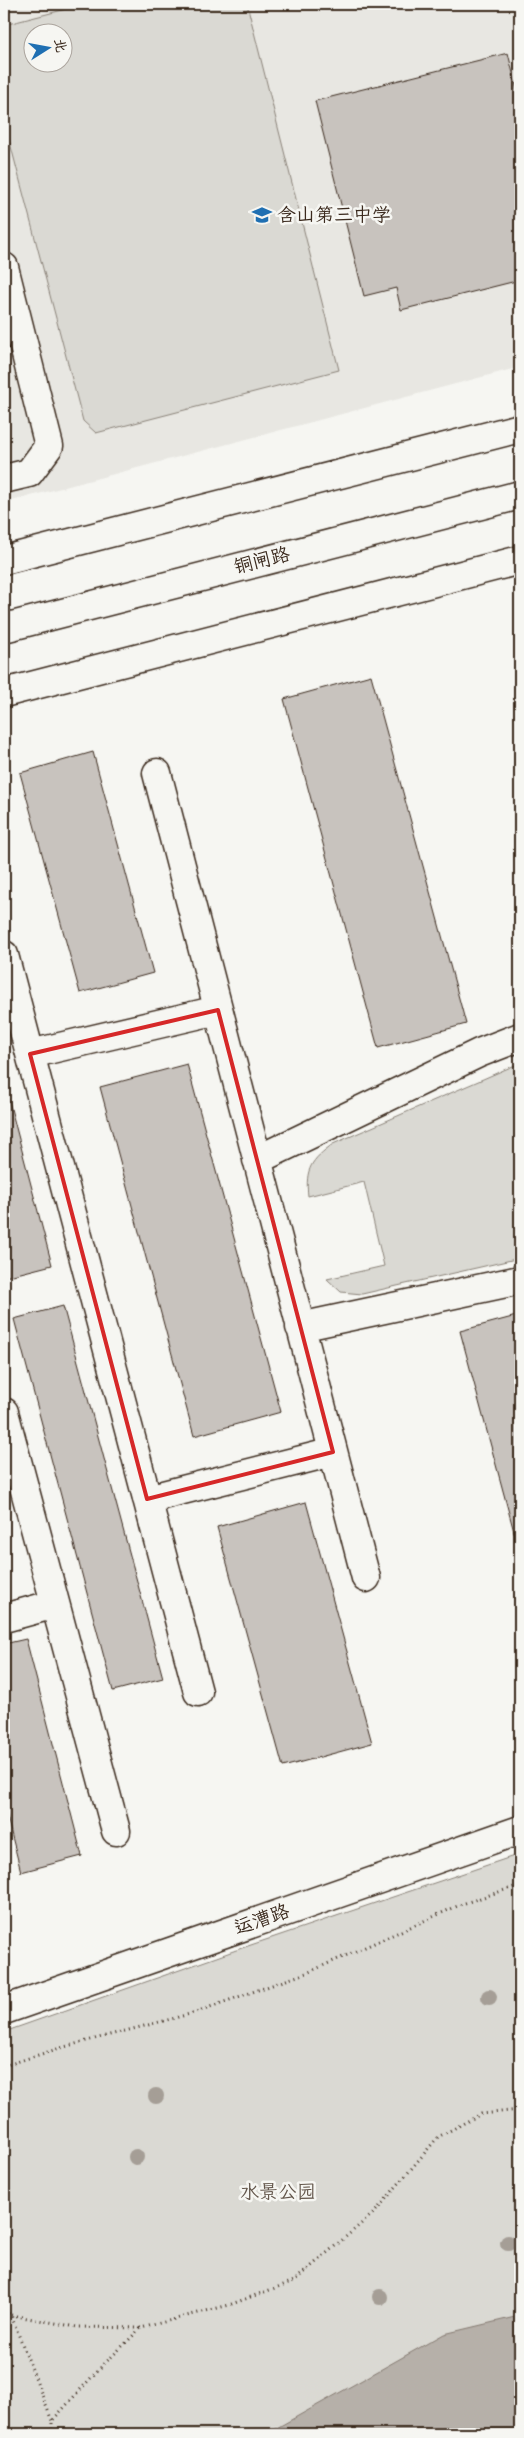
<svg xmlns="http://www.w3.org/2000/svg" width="524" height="2438" viewBox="0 0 524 2438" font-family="Mynerve,'LXGW WenKai TC',sans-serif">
<rect width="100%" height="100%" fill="#f6f6f2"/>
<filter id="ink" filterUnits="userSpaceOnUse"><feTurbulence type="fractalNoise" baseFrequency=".02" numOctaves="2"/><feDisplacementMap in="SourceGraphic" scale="10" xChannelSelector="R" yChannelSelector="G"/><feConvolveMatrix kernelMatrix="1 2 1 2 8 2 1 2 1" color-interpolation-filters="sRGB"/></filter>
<g filter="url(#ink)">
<path fill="#e8e7e2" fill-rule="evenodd" d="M4 4H520V367L4 503ZM32 32H62V62H32Z"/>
<path fill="#dad9d3" stroke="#8a8278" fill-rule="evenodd" d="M86 4H247L339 370 96 433 83 421 4 120V25ZM32 32H62V62H32Z
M520 1063V1258L362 1294 341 1292 327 1279 384 1266 364 1182 308 1196C305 1169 311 1160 333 1144Z
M520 1854V2434H4V2032L242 1948Z"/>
<path fill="#b6b0a9" stroke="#857a71" d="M515 2317H520V2434H266L444 2334Z"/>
<path fill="#c8c3be" stroke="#3b2a1e" d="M508 53 520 102V280L401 310 396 288 364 296 315 101Z
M371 675 466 1024 378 1048 284 699Z
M93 752 153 973 80 993 20 773Z
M187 1064 281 1412 194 1436 100 1087Z
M4 1082 52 1265 5 1277 4 1274Z
M63 1306 163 1678 113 1691 14 1319Z
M520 1315V1554L460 1331Z
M306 1502 372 1743 283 1767 217 1527Z
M26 1639 82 1856 21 1872 4 1805V1644Z"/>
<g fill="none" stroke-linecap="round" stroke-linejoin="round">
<defs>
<path id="minor" d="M4 267 49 446 29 473 4 479
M4 560 520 428
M4 693 520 560
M157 773 366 1578
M4 955 198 1692
M30 1054 218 1010
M257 1160 479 1053 520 1037
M300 1327 520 1280
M4 1412 116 1831
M147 1499 333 1452
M4 1618 55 1604"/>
<path id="tertiary" d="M4 2010 520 1830"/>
<path id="secondary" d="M4 628 520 495"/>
</defs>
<use href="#minor" stroke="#3b2a1e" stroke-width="31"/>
<use href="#tertiary" stroke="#3b2a1e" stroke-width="31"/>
<use href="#secondary" stroke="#3b2a1e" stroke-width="31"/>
<path stroke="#3b2a1e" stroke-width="3" stroke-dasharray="1 4" stroke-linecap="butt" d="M4 2066 60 2048 190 2014 309 1972 462 1904 520 1885
M4 2311 11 2315 52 2421
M11 2315 77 2327 141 2328
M52 2434V2421L99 2369 141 2328 229 2305 294 2281 375 2212 438 2137 481 2114 520 2110"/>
<use href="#minor" stroke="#f6f6f2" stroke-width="28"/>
<use href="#tertiary" stroke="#f6f6f2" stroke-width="28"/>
<use href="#secondary" stroke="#f6f6f2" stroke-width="28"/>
</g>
<g fill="#a59e96">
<circle cx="489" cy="1997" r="8"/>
<circle cx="156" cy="2096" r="8"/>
<circle cx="136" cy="2157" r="8"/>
<circle cx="508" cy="2243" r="8"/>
<circle cx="380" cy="2297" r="8"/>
</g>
</g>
<path fill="none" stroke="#d62828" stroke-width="4" stroke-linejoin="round" d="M218 1010 333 1452 147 1499 30 1054Z"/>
<defs>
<symbol id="school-bare" viewBox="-9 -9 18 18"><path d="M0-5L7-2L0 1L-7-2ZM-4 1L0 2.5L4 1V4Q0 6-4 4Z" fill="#1f6fb2" stroke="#f6f6f2" stroke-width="2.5" paint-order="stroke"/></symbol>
</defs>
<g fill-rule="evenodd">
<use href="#school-bare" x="248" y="201" width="28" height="28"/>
</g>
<g text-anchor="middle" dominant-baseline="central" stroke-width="5" stroke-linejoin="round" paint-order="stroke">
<g font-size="19" fill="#3b2a1e" stroke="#f6f6f2" text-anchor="start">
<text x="277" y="215">含山第三中学</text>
</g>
<g font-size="19" fill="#3b2a1e" stroke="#f6f6f2">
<text transform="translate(262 561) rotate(-14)">铜闸路</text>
<text transform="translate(262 1920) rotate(-19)">运漕路</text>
</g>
<g font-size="19" fill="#63564b" stroke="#f6f6f2">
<text x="278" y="2192">水景公园</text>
</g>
</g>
<rect width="524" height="2438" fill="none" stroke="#f6f6f2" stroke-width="20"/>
<rect x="10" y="10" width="504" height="2418" fill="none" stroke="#3b2a1e" stroke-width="2" filter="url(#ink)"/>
<g transform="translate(48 48) rotate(79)"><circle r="24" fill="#f6f6f2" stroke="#aba49d"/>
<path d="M0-4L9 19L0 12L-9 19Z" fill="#1f6fb2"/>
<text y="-8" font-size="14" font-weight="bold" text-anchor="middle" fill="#3b2a1e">北</text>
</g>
</svg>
